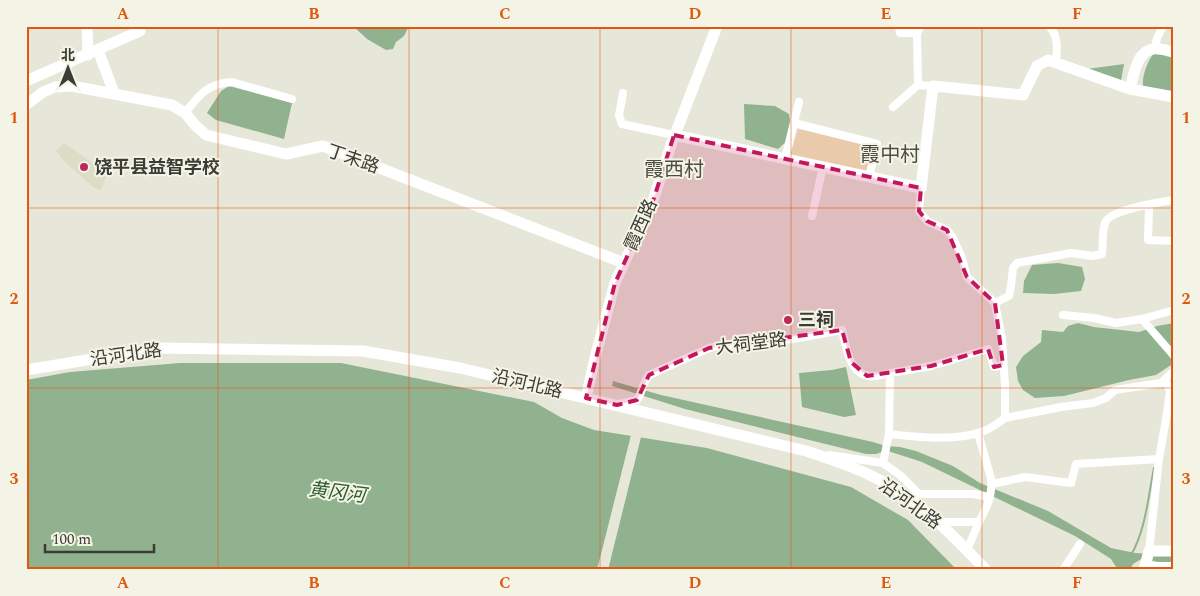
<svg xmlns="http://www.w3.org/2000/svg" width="1200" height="596" viewBox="0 0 1200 596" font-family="Spectral,'Noto Sans SC',serif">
<rect width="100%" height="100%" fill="#e7e7d9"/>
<path fill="#dddcc7" d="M64 143 107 173 101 190 93 187 63 160 56 151Z"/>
<path fill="#e9caab" d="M798 129 874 147 868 173 790 156Z"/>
<path fill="#90b28e" d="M353 26H409L404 36 396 42 393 49 386 50 367 39Z
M1154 53 1174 57V93L1143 86C1142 76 1147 62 1154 53Z
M1124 64 1121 81 1087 69Z
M229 86 292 103 284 139 216 120 207 113 221 91Z
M744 104 775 106 789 114 791 125 788 140 778 149 745 139Z
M1058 263 1082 267 1085 279 1081 291 1054 294 1023 293 1024 281 1032 265Z
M1078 323 1094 327 1139 332 1157 326 1174 323V363L1156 375 1129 380 1064 396 1035 398 1023 390 1018 381 1016 367 1023 356 1041 342 1042 330 1063 332 1068 326Z
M180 363H341L534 402 562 418 594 430 707 448 851 487 908 520 957 570H26V380L70 372Z
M846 367 856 415 844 417 802 407 799 373 832 370Z
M613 381 661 395 873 442 886 446 900 447 916 451 953 466 980 483 1048 511 1111 548 1135 553 1174 555V562H1157L1143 558 1133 564 1130 570H1118L1111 559 1075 536 922 462 888 451 882 452 876 454H866L685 409 612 386Z"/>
<path fill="#e7e7d9" d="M631 435 641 437 608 570H597Z"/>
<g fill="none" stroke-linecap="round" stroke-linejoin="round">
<path stroke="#90b28e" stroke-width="2" d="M1131 555C1146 529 1148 497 1154 468"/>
<path stroke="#fff" stroke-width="8" d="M899 26 900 33H917
M921 26 917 33 918 85 933 86
M1049 26C1059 36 1057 50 1056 63
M1155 49 1157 38 1163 26
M623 93 619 115 622 124 674 135
M893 107 918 85
M185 113C200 94 207 84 232 82L292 99
M794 123 877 144 869 177
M785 159 799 102
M1149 205 1148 240 1174 241
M812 216 823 167
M995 303 1009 296 1011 286 1013 268 1017 263 1071 253 1093 256 1102 254C1103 245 1102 231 1105 223 1109 210 1160 202 1174 200
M1063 315 1094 318 1116 323 1142 319 1174 310
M1142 319 1174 356
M890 373 931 366 988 349 994 367 1003 365
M619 404 637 400C643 391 642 384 649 375L709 348 722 345 772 342 798 338 842 330C846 346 849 374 870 376 876 377 883 375 890 373L889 434 883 463 829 455
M1005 418 1061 407 1093 403 1106 398 1115 390 1161 383 1174 371
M889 434C918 437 956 442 984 431 992 428 998 423 1005 418V385L1002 339 995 303 967 277 962 258 953 238 947 230 927 221 919 211 921 188
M883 463 901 476 919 494H973L990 497
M992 484 1025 477 1071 483 1076 464 1159 459
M938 522H979C987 507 993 495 991 478L978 433
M967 550 979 522
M1149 551 1159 459 1167 413 1170 391 1165 380
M1063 570 1080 544"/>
<path stroke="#fff" stroke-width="11" d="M87 26 88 55
M98 50 114 93
M26 81 140 31
M1130 89C1134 75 1136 52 1153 49 1160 48 1168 51 1174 52
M26 105 43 92 55 87 72 86 172 105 185 113 196 126 206 135 286 154 323 146 624 263
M674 135 921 188 933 86 1023 95 1037 66 1048 60 1130 89 1174 97
M26 370 160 348 363 351 460 368 806 451C837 461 869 472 897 490 931 512 959 542 986 570
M586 398 596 354 615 283 654 198 671 145 717 26
M1145 567 1174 568
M1144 570 1149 551H1174"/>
</g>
<path fill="#c2185b" fill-opacity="0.2" stroke="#c2185b" stroke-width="4" stroke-dasharray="10 6" stroke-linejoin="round" d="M674 135 921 188 919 211 927 221 947 230 967 277 995 303 1003 365 994 367 988 349 931 366 867 376 851 362 842 330 709 348 649 375 637 400 617 405 586 398 615 283 654 198Z"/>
<path fill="none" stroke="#df580e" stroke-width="1" stroke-opacity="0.55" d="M218 26V570M409 26V570M600 26V570M791 26V570M982 26V570M26 208H1174M26 388H1174"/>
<g fill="#bb2b56" stroke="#f4f4e6" stroke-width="2">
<circle cx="84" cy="167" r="5"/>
<circle cx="788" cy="320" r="5"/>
</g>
<g text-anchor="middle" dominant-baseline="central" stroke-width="4" stroke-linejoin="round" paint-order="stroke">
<g font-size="18" fill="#3c3c37" stroke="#f4f4e6">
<text transform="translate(353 159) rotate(19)">丁未路</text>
<text transform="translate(641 225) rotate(-66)">霞西路</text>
<text transform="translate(751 344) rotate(-7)">大祠堂路</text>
<text transform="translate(126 355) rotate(-8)">沿河北路</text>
<text transform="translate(527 384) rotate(13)">沿河北路</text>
<text transform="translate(910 504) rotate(36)">沿河北路</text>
</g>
<g font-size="18" font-weight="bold" fill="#3c3c37" stroke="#f4f4e6" text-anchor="start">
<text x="94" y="167">饶平县益智学校</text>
<text x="798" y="320">三祠</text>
</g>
<g font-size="19" font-style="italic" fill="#2c5c2b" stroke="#f4f4e6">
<text transform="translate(337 493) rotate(7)">黄冈河</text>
</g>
<g font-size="20" fill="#4e4d42" stroke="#f4f4e6">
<text x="890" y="155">霞中村</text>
<text x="674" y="170">霞西村</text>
</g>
</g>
<rect width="1200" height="596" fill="none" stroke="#f4f4e6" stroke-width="55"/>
<g transform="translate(68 68)" stroke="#f4f4e6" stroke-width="4" paint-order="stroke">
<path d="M0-4L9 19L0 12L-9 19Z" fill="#3c3c37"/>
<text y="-8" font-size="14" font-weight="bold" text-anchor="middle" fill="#3c3c37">北</text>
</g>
<path d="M45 544v8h109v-8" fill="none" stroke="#3c3c37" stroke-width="2.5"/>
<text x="52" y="544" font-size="15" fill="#3c3c37" stroke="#f4f4e6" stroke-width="4" paint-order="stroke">100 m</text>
<rect x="28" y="28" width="1144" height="540" fill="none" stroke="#df580e" stroke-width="2"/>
<g font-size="16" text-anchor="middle" font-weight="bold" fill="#df580e">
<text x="123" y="19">A</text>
<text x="314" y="19">B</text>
<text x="505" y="19">C</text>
<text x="695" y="19">D</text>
<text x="886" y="19">E</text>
<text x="1077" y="19">F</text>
<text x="14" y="123">1</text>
<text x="1186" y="123">1</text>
<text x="14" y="304">2</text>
<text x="1186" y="304">2</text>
<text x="14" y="484">3</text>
<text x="1186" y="484">3</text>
<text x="123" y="588">A</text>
<text x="314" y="588">B</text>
<text x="505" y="588">C</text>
<text x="695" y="588">D</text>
<text x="886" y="588">E</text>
<text x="1077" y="588">F</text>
</g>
</svg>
